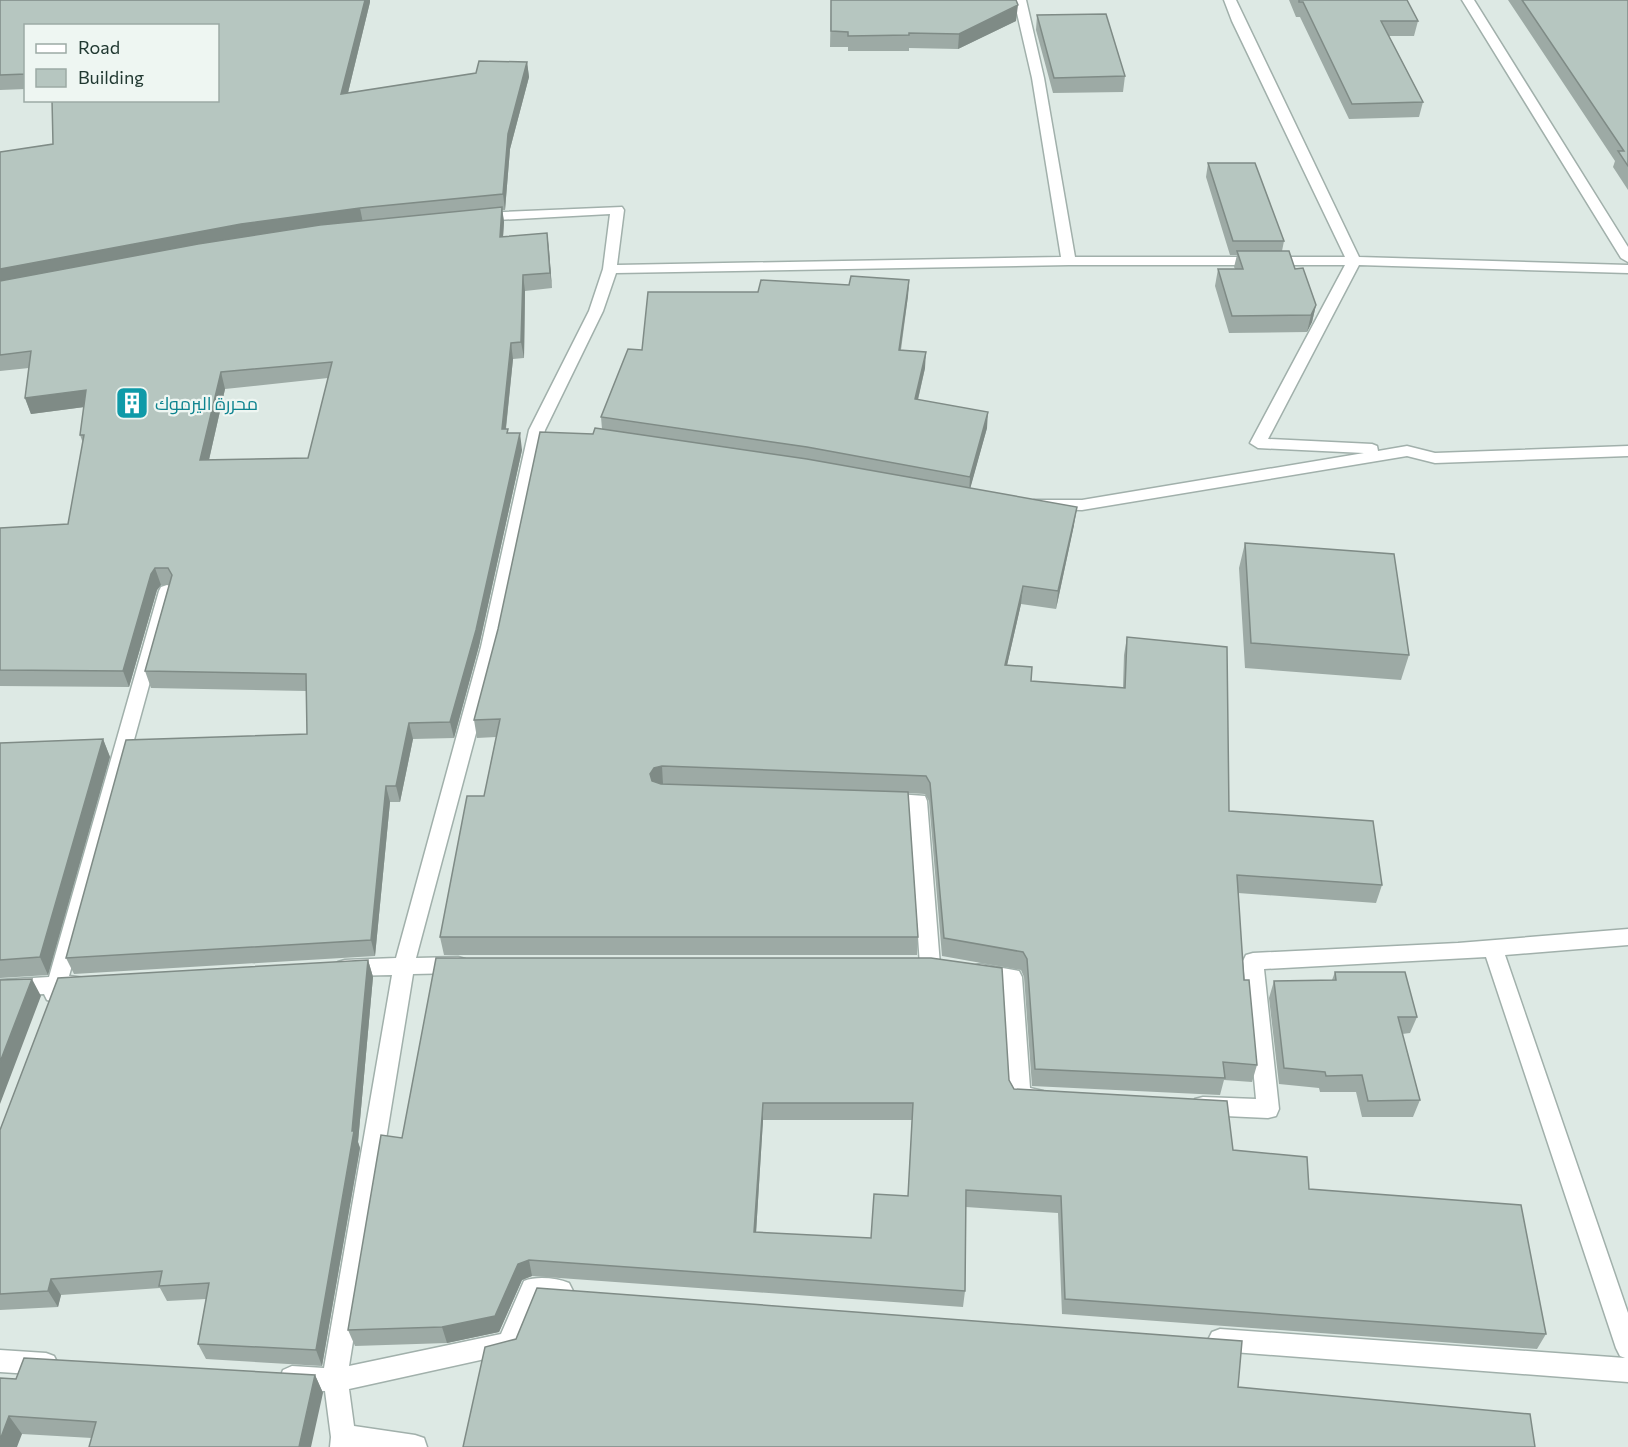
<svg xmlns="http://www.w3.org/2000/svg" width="1628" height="1447" viewBox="0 0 1628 1447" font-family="Commissioner,Cairo,sans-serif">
<rect width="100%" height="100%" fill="#dde9e4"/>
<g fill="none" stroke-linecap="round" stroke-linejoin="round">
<defs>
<path id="minor" d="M1014 0H1026L1044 78 1075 257H1345L1232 21 1224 0H1236L1359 257 1628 265V273L1359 265 1268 439 1372 444 1377 446 1378 451 1407 446 1435 453 1628 446V456L1435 463 1407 456 1082 510 1040 509 1032 504 1034 500H1082L1364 453 1258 448 1250 443 1345 265H1069L616 273 603 311 545 430 499 647 416 958 458 957 465 959 468 965 465 971 458 973 413 974 349 1366 501 1334 524 1281C537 1276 556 1278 569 1283L573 1291 569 1299 561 1302 539 1300 517 1352 349 1389 354 1426 415 1435 424 1438 427 1447H330L331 1437 325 1391 292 1390 283 1386 280 1378 283 1370 292 1366 324 1368 392 975 345 976 338 974 335 968 338 962 345 960 396 958 481 647 529 430 589 311 603 269 610 214 479 221 472 217 479 213 622 207 624 210 617 265 1061 257 1032 78Z
M1462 0H1474L1628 247V262L1621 258Z
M167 585 173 587 175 591 69 976 85 978 88 984 85 990 65 993 61 1000 54 1002 47 1000 44 994 0 996V980L49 977 159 591 161 587Z
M883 793 925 796 927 801 940 965 937 971 930 973 923 971 920 965 909 808 876 805 874 800 876 795Z
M1628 929V945L1505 955 1628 1313V1382L1220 1351 1212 1348 1208 1340 1212 1332 1220 1329 1625 1358 1620 1356 1616 1348 1486 957 1264 969 1279 1109 1276 1116 1268 1118 1203 1115 1195 1113 1192 1106 1195 1099 1203 1097 1256 1099 1243 961 1246 955 1253 953 1458 943Z
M980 964 1019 971 1022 977 1030 1088 1043 1091 1046 1098 1043 1105C1032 1108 1023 1107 1012 1104L1009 1097 1002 984 973 978 970 972 973 966Z
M0 1350 46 1353 54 1356 58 1364 54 1372 46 1375 0 1372Z"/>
</defs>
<use href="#minor" stroke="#a1b0ab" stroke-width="3"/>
<use href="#minor" fill="#fff" fill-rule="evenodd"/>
</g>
<path fill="#9daaa5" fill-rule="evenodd" d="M0 0H370V2L348 93 476 73 527 62 529 77 510 149 505 210H502L504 222 503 237 547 233 552 288 525 291 524 358 513 359 506 429 508 433 522 450 479 646 454 738 413 739 400 802H390L375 956 74 974 66 958 307 734 306 691 151 688 145 671 169 585H161L157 590 129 687 0 686V528L68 524 83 443 80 435 84 407 31 414 25 398 29 368 0 371V152L53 144 218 100 26 26V89L0 90ZM328 378 308 458 209 460 225 389Z
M831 0 1016 21 958 49 909 48V51H848V47H830Z
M1289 0H1407L1418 21 1414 36H1389L1423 102 1419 117 1349 119 1300 17H1296Z
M1508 0H1628V190L1613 167 1615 161Z
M1037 15 1125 76 1123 92 1053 93 1036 30Z
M1208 163 1284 241 1282 251 1295 269 1316 305 1312 322 1307 332 1229 333 1215 286 1218 269H1235L1234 267 1237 255H1230L1206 177Z
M909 280 908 296 901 350 925 368 918 400 987 428 970 488 1074 525 1056 609 1021 604 1007 665 1031 681 1123 687 1124 655 1127 637 1229 811 1382 885 1376 903 1238 893 1244 980 1257 1065 1252 1082 1224 1080 1220 1095 1032 1086 1024 977 1021 970 942 956 929 801 925 794 908 793 918 937 917 955H444L440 937 484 796 496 737 477 738 474 720 593 434 602 429 601 417 642 350 758 292ZM661 784H663L748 787Z
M1245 543 1409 655 1401 680 1245 668 1239 568Z
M103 739 110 757 48 975 0 978V743Z
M436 958 1009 1080 1014 1089 1233 1150 1309 1189 1546 1334 1537 1349 1062 1314 1058 1213 966 1207 965 1291 963 1307 532 1276 522 1280 499 1332 447 1343 355 1346 348 1330 402 1138ZM763 1120H912L908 1196 871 1238 756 1233Z
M368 960 373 977 358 1142 360 1148 322 1366 206 1359 198 1344 206 1299 167 1301 160 1288 61 1295 58 1307 0 1310V1130Z
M1335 972 1417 1017 1410 1033 1402 1034 1420 1100 1413 1117H1362L1356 1092H1320L1319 1088 1279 1084 1269 998 1274 981 1332 980Z
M315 1375 323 1393 92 1438 22 1434 0 1447 16 1379Z"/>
<path fill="#7f8b86" d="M365 0H370V2L344 109 341 94Z
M1018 5 1016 21 958 49 959 34Z
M527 62 529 77 510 149 505 210 503 194 508 134Z
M502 207 504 222 502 252 500 237Z
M360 208 363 223 0 286V269L241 224Z
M547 233 549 249 552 288 550 273Z
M523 275 525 291 524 358 521 342Z
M909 280 908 296 898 366 899 350Z
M1316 305 1312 322 1307 332 1311 315Z
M511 343 513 359 504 445 502 429Z
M926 352 925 368 914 416 915 399Z
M221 372 225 389 205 477 200 460Z
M86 390 92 406 31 414 25 398Z
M988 412 987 428 969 493 970 477Z
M520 433 522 450 479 646 454 738 450 722Z
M1077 507 1074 525 1056 609 1058 591Z
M155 568 161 585 157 590 129 687 123 671 151 574Z
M1023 586 1021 604 1003 683 1005 665Z
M409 723 413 739 400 802 396 786Z
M103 739 110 757 48 975 40 957Z
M662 766 663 784 655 786 652 792 650 774 654 768Z
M386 786 390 802 375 956 371 940Z
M368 960 373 977 358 1142 360 1148 322 1366 316 1350 352 1131Z
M32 979 41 996 0 1104V1062Z
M763 1103V1120L755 1249 754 1232Z
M529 1260 532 1276 522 1280 499 1332 447 1343 442 1327 518 1264Z
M51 1279 61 1295 58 1307 48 1291Z
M315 1375 323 1393 311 1447H299Z
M9 1416 22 1434 17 1447H0V1440Z"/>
<path fill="#b6c6c0" stroke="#7f8b86" stroke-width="1.5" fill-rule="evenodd" d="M0 0H365L341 94 476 73 479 61 527 62 508 134 503 194 360 208 241 224 0 269V152L53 144 52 100H218V26H26V74L0 75Z
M831 0H1016L1018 5 959 34 909 33V35L848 36V32L831 31Z
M1299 0H1407L1418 21H1381L1423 102 1352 104 1303 2H1299Z
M1522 0H1628V166L1618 151H1624Z
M1106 14 1125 76 1054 78 1037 15Z
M1208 163H1255L1284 241H1233Z
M502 207 500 237 547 233 550 273 523 275 521 342 511 343 502 429H508L507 433H520L476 630 450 722 409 723 396 786H386L371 940 66 958 126 740 307 734 306 674 145 671 172 575 168 568H155L151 574 123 671 0 670V528L68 524 84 435H80L86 390 25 398 31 351 0 355V281L198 244 320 225ZM332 362 308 458 200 460 221 372Z
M1237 251H1289L1295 269 1303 268 1316 305 1311 315 1232 316 1218 269H1243Z
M851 276 909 280 899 350 926 352 915 399 988 412 970 477 807 447 601 417 628 349 642 350 648 292H758L761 280 849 285Z
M595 428 807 459 1077 507 1058 591 1023 586 1005 665 1032 667 1031 681 1125 688 1127 637 1227 647 1229 811 1373 821 1382 885 1237 875 1244 980H1249L1257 1065 1223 1062 1225 1078 1035 1069 1027 959 1023 952 944 938 930 783 926 776 662 766 654 768 650 774 652 781 661 784 908 792 918 937H440L467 796H484L500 719 474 720 498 629 540 432 593 434Z
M1245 543 1394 554 1409 655 1251 643Z
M103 739 40 957 0 960V743Z
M436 958H931L1002 968 1009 1080 1014 1089 1227 1101 1233 1150 1307 1157 1309 1189 1521 1205 1546 1334 1065 1299 1061 1196 966 1190 965 1291 529 1260 518 1264 495 1316 442 1327 348 1330 381 1135 402 1138ZM763 1103H913L908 1196 874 1194 871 1238 754 1232Z
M368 960 352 1131H354L316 1350 198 1344 209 1283 159 1286 162 1271 51 1279 48 1291 0 1294V1130L58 978Z
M1335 972H1405L1417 1017H1398L1420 1100 1368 1101 1362 1075 1326 1076 1325 1072 1284 1068 1274 981 1336 980Z
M32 979 0 1062V980Z
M537 1288 1242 1341 1238 1387 1530 1414 1535 1447H463L485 1347 516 1339Z
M24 1358 315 1375 299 1447H89L96 1422 9 1416 0 1440V1378L16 1379Z"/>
<defs>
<symbol id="building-square" viewBox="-11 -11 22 22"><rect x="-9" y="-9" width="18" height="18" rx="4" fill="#0f9aa8" stroke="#eef6f2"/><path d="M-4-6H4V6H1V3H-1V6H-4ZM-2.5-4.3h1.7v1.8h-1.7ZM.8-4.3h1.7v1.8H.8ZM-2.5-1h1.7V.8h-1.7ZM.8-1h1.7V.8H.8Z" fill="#fff"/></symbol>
</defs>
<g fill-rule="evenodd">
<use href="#building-square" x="113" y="384" width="38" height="38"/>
</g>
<g text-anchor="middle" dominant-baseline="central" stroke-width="4.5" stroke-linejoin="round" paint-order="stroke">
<g font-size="18" fill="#0d838f" stroke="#eef6f2" text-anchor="start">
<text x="155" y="403">محررة اليرموك</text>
</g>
</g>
<rect x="24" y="24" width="195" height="78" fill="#eef6f2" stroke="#9caaa5" stroke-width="1.5"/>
<rect x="36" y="44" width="30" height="9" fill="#ffffff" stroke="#9caaa5" stroke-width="1.5"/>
<text x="78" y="54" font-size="18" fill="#203831">Road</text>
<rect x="36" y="69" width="30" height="18" fill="#b6c6c0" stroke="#9caaa5" stroke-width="1.5"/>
<text x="78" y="84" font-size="18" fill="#203831">Building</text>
</svg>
